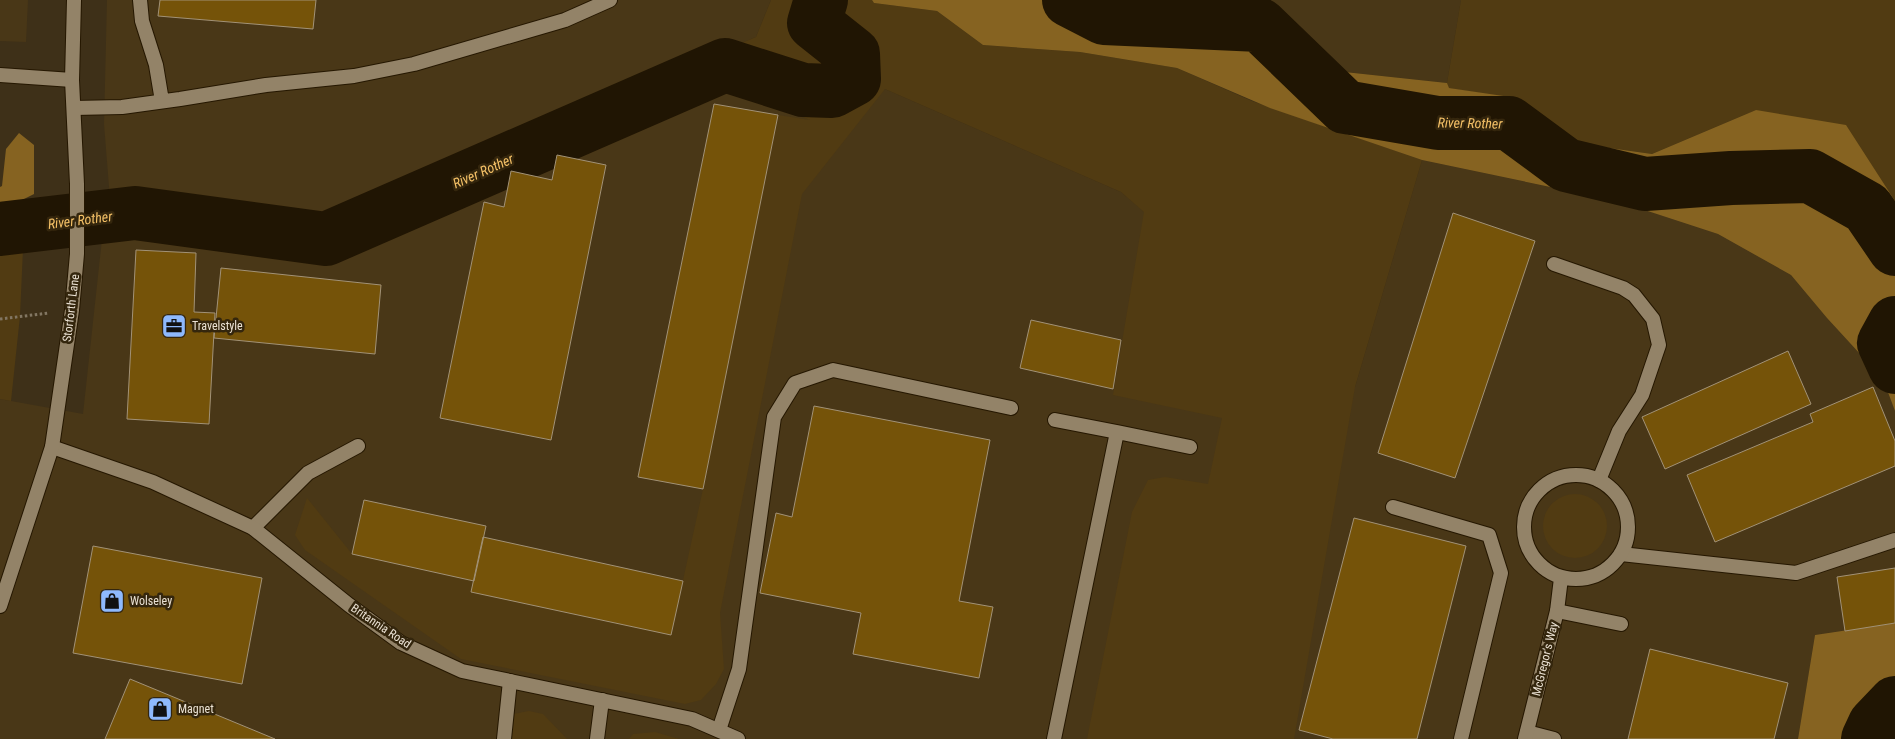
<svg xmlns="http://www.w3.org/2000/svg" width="1895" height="739" viewBox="0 0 1895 739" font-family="'Roboto Condensed',sans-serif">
<rect width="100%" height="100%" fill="#3e3018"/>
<path fill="#493717" d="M0 0H28L26 42 0 41Z
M107 0H771L756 37 328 226 110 199 104 124Z
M1103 0H1461L1447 83 1326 70 1297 38 1258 9Z
M725 86 814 121 885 89 1121 192 1355 387 1422 160 1617 201 1718 234 1791 275 1827 318 1883 379 1895 411V623L1815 635 1798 739H0V399L83 414 103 230 380 233 648 108Z"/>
<path fill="#513b12" d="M771 0H872L874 3 937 11 983 45 1080 52 1177 68 1252 101 1422 160 1355 387 1294 739H1087L1132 512 1148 480 1165 477 1208 484 1222 418 1113 395 1144 212 1121 192 885 89 802 194 720 613 724 669 716 684 701 700 685 704 461 659 305 550 295 535 307 498 352 554 474 581 472 592 671 635 703 489 778 115 810 120 725 86 737 45 756 37Z
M1461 0H1895V201L1889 192 1756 110 1652 154 1567 142 1517 99 1448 88 1447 83Z
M23 249 20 316 11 401 0 399V253Z
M1543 526a32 32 0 1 1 64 0a32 32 0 1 1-64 0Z
M529 711 543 714 567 739H504L513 714Z
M655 732 679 739H629L633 734Z"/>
<path fill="#866321" d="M872 0H1103L1258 9 1297 38 1326 70 1447 83 1449 88 1517 98 1567 142 1652 154 1756 110 1846 125 1895 201V411L1883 379 1827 318 1791 275 1718 234 1617 201 1422 160 1270 108 1177 68 1080 52 983 45 937 11 874 3Z
M19 133 34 145V194L8 207 0 208V187L2 186 6 149Z
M1895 623V739H1798L1815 635Z"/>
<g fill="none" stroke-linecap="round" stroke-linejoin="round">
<path stroke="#201503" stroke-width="54" d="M1069 0 1104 18 1260 25 1345 107 1438 123H1509L1566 165 1645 184 1731 178 1810 176 1867 208 1895 249
M0 229 135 213 326 239 725 65 803 90 832 91 854 79 853 54 814 23 821 0
M1895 323 1884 343 1895 367
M1868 739 1875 724 1895 703"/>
</g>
<path fill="#755309" stroke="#a29277" d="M160 0H316L313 29 158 16Z
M714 104 778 115 703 489 638 477Z
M557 155 606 165 551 440 440 418 484 202 504 207 511 171 552 180Z
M1453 213 1535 241 1455 478 1378 453Z
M136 250 196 253 194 312 215 313 209 424 127 419Z
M221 268 381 285 375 354 214 338Z
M1031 320 1121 340 1113 389 1020 368Z
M1788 351 1811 404 1665 469 1642 417Z
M1873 387 1895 441V466L1715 542 1687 475 1813 422 1810 414Z
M814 406 990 440 959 601 993 607 979 678 853 654 861 613 760 593 776 513 792 517Z
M364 500 486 526 474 581 352 554Z
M1354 518 1466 546 1417 739H1333L1299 730Z
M483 537 683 581 671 635 471 592Z
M93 546 262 578 242 684 73 653Z
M1895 568V623L1845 631 1837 577Z
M1650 649 1788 683 1774 739H1628Z
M130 679 275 739H105Z"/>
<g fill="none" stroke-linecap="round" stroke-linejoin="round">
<defs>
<path id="service" d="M140 0 142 21 156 65 162 101
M0 75 72 80
M74 108 122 107 180 99 266 85 354 76 414 64 565 20 610 0
M1554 264 1623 288 1634 295 1653 319 1659 345 1642 395 1619 431 1599 480
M1055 420 1117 432
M1393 507 1489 535 1501 573 1461 739
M253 528 308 473 358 446
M1621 554 1796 573 1895 540
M1557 611 1621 624
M719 730 739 669 774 417 795 383 833 370 1011 408
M1527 732 1554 739
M504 739 510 681
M597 739 602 700
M1054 739 1117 432 1190 447"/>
<path id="minor" d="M52 447 153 482 253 528 349 605 401 643 462 671 692 719 738 739
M1524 527a52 52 0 1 1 104 0a52 52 0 1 1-104 0Z
M1525 739 1557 611 1561 578"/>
<path id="tertiary" d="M0 606 52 447 72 310 77 254V184L72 80 74 0"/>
</defs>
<use href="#service" stroke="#251701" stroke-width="16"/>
<use href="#minor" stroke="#251701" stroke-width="16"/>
<use href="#tertiary" stroke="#251701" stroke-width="16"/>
<path stroke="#827662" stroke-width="3" stroke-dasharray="2.5 2.5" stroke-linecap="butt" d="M0 319 49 313"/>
<use href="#service" stroke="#938368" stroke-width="14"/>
<use href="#minor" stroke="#938368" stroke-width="14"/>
<use href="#tertiary" stroke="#938368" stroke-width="14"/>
</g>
<defs>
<symbol id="office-square" viewBox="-11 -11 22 22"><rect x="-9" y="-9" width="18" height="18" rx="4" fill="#8eb9fd" stroke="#34260d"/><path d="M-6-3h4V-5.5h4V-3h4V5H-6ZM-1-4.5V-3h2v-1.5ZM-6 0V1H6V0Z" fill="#111"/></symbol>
<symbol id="shop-square" viewBox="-11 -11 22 22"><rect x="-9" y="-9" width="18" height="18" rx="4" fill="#8eb9fd" stroke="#34260d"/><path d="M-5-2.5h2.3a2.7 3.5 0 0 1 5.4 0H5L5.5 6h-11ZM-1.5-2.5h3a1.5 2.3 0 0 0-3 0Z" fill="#111"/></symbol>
</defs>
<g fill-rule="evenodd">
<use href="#office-square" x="160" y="312" width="28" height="28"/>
<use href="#shop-square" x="98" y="587" width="28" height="28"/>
<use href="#shop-square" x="146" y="695" width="28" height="28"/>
</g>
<g text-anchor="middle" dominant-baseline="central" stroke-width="5" stroke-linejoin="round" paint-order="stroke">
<g font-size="12" fill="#ebe2d4" stroke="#34260d">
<text transform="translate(71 308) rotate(-83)">Storforth Lane</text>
<text transform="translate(381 626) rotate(34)">Britannia Road</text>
<text transform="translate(1545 659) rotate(-76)">McGregor's Way</text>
</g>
<g font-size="12" fill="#ebe2d4" stroke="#34260d" text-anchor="start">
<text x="192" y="326">Travelstyle</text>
<text x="130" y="601">Wolseley</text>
<text x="178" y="709">Magnet</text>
</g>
<g font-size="14" font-style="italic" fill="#f5c167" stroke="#34260d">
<text transform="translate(1470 123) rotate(1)">River Rother</text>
<text transform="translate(483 171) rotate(-24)">River Rother</text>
<text transform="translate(80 220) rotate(-7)">River Rother</text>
</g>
</g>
</svg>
